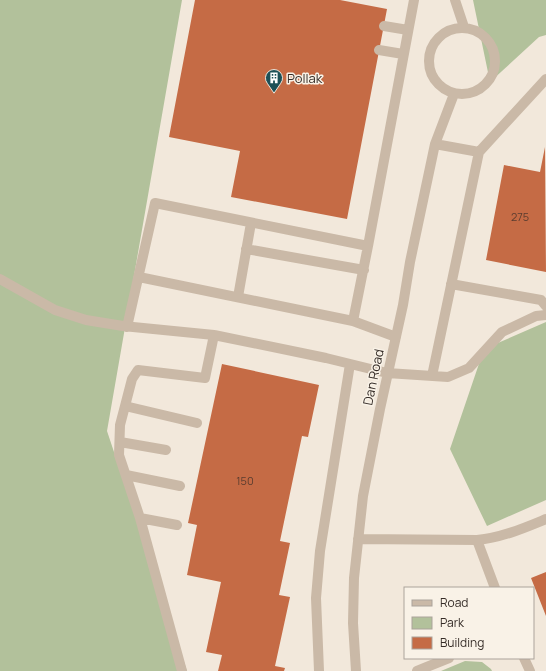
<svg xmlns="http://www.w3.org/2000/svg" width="546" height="671" viewBox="0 0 546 671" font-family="Manrope,sans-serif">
<rect width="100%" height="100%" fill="#f2e8db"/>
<path fill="#b2c19b" d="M0 0H182L107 431 187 671H0Z
M473 0H546V35L539 37 490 82Z
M546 322V500L487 526 450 449 484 349Z
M465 661 482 662 491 669 492 671H441Z"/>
<path fill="#c56b45" d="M195 0H340L387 9 347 219 231 197 240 151 169 137Z
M545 147 546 272 486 260 504 165 540 172Z
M222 364 319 385 308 437 302 436 280 541 290 543 279 595 290 597 275 666 285 668 284 671H218L222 655 206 652 221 582 187 575 197 525 188 523Z
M546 572V616L531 578Z"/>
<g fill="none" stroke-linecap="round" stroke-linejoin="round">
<path stroke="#cab9a7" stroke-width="10" d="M455 0 464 27
M384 26 408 30
M429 61a33 33 0 1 1 66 0a33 33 0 1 1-66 0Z
M379 50 403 54
M435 144 479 152 546 79
M368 246 414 0
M246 249 364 270
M139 277 353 321 396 337
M0 279 55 310 86 320 123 326 214 335 326 358 387 373 448 377 469 368 502 332 536 316 546 315
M451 284 541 300 546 306
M238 297 251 223
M127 327 155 203 368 246 353 321
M432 376 479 152
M125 406 120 425 119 455 140 518 177 525
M197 423 125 406 132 379 138 370 205 378 214 335
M120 442 166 450
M126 475 180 486
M140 518 182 671
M358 539 477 540
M495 588 477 540C501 538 524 528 546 519
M524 658 530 671
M319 671 316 598 320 551 350 364
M356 671 353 623 354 578 363 496 380 409 403 305 410 262 435 144 454 94
M417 671 449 658"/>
</g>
<defs>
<symbol id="building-pin" viewBox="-11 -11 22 30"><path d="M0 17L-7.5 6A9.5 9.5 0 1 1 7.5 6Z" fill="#1d5057" stroke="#f9f2e7"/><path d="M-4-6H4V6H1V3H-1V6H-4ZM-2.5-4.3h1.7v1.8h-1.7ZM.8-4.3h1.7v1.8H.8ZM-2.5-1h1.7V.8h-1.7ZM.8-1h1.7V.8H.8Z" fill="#fff"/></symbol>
</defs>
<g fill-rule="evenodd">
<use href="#building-pin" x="264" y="68" width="20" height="27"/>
</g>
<g text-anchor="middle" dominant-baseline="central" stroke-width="3" stroke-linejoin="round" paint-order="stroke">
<g font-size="11" fill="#5a3c2f">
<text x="520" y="216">275</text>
<text x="245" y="480">150</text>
</g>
<g font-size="13" fill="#362d28" stroke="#f9f2e7" text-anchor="start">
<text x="287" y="78">Pollak</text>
</g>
<g font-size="13" fill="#362d28" stroke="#f9f2e7">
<text transform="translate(373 377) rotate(-78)">Dan Road</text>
</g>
</g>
<rect x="404" y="587" width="130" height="72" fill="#f9f2e7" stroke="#aba39b"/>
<rect x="412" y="600" width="20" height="6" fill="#cab9a7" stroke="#aba39b"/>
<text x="440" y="607" font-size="12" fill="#362d28">Road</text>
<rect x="412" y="617" width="20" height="12" fill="#b2c19b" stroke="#aba39b"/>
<text x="440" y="627" font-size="12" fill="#362d28">Park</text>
<rect x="412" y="637" width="20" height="12" fill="#c56b45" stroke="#aba39b"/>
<text x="440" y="647" font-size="12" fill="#362d28">Building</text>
</svg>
